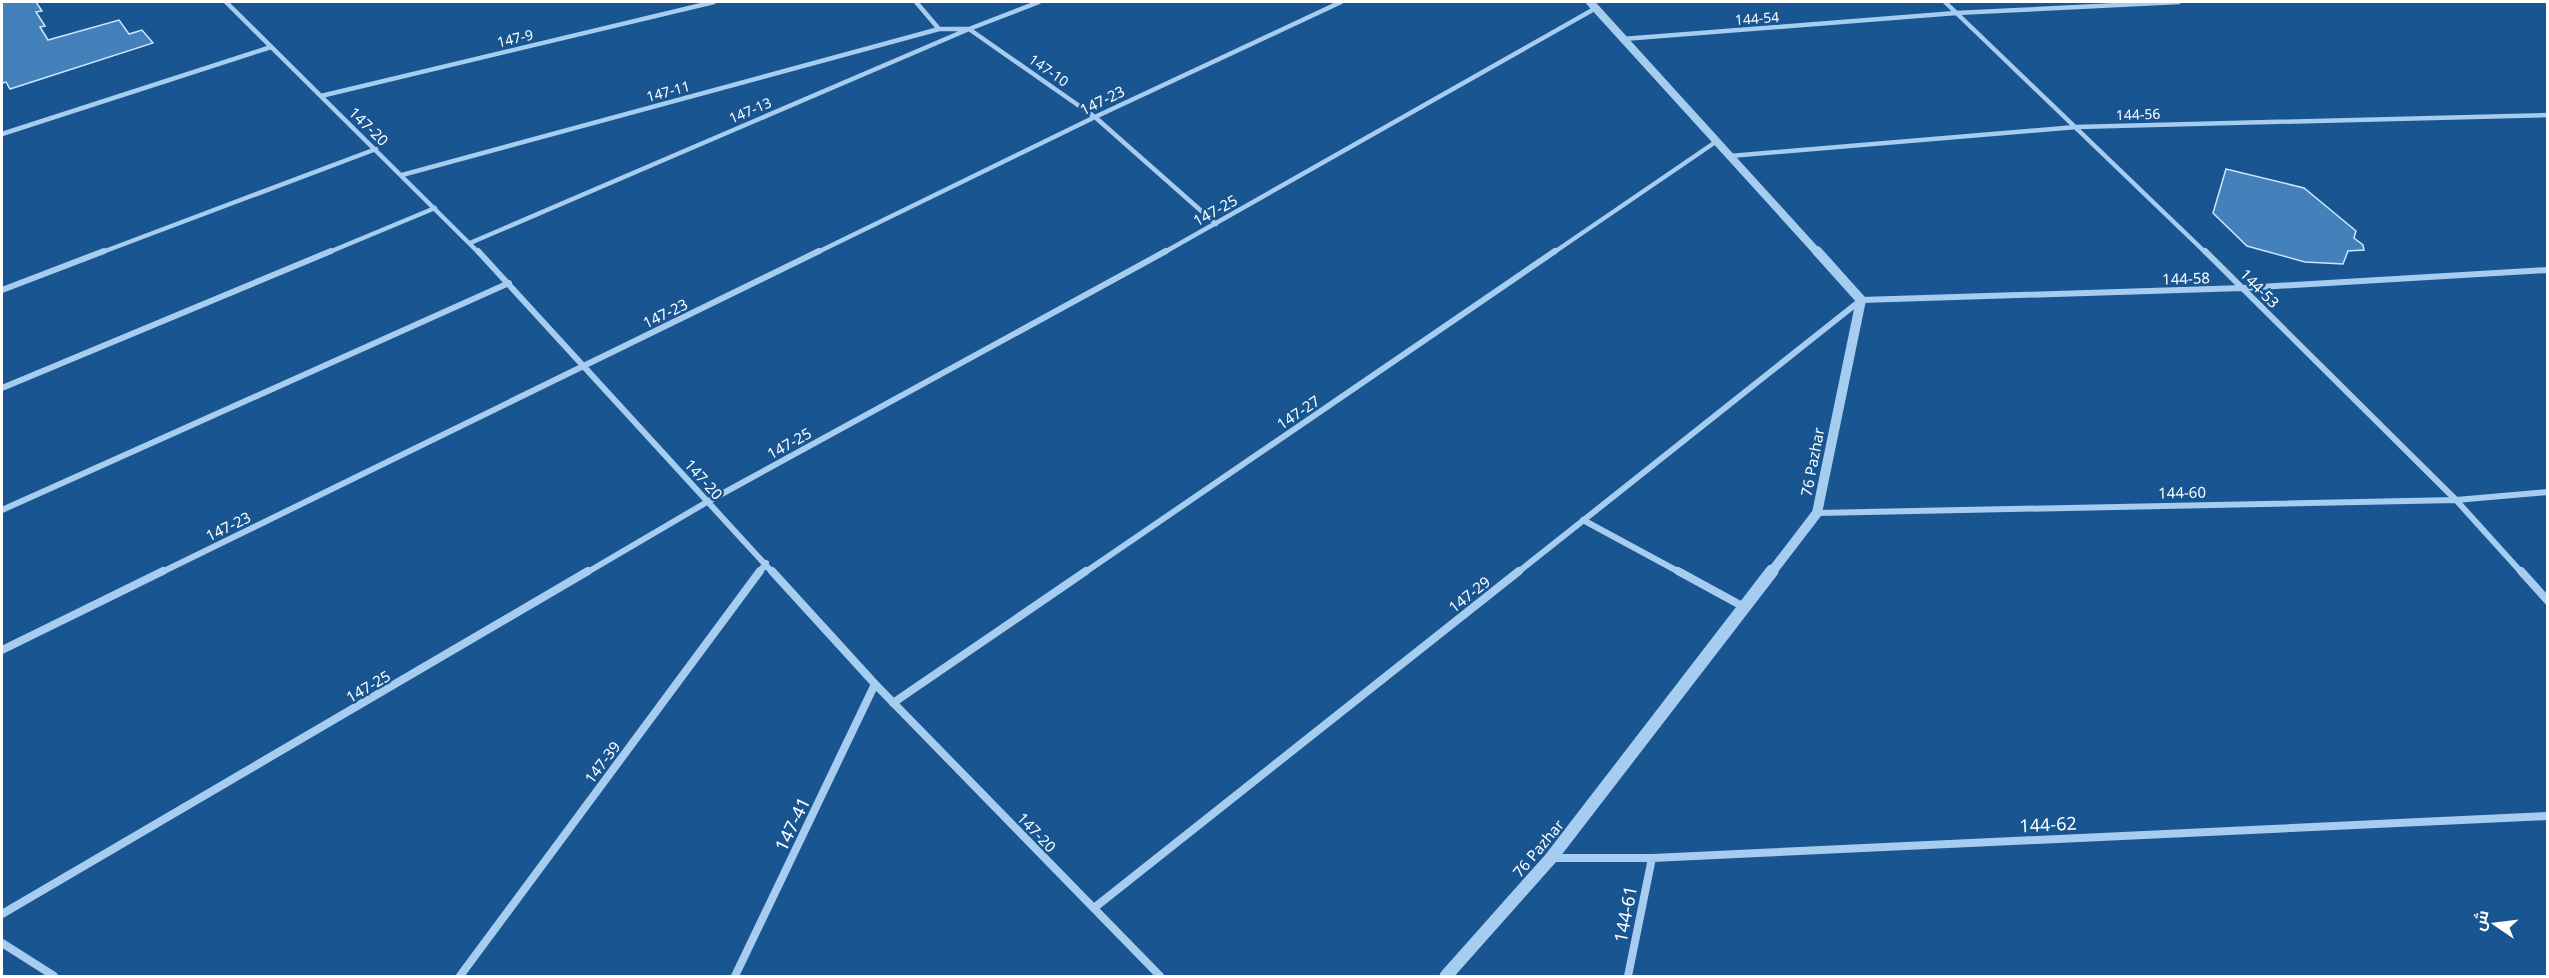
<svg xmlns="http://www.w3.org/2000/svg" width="2549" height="978" viewBox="0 0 2549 978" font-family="'Noto Sans',Cairo,sans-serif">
<rect width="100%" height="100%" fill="#185591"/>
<path fill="#4481ba" stroke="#cde5fb" stroke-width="1.5" d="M2 2H36L42 11 36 12 45 26 40 27 48 40 119 20 129 34 142 30 153 43 10 89 6 82 2 83Z
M2226 169 2304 188 2356 231 2354 238 2363 245 2364 250 2348 251 2343 264 2305 262 2247 246 2213 213Z"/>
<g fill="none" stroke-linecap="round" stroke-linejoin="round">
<path stroke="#a6ccf0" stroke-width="4.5" d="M226 2 479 253
M916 2 939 29
M1945 2 2206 253
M1623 39 1956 13 2179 2
M321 96 714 2
M2 134 271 47
M1730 156 2076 127 2548 115
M402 175 939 29H969L1095 117 1216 224
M470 243 969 29 1039 2
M100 253 376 149
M327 253 435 208
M816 253 1095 117 1341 2
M1163 253 1596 8
M1553 253 1717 141"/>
<path stroke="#a6ccf0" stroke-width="6" d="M478 251 773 573
M2205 251 2456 500 2522 573
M2 290 104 251
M2 388 331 251
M2 510 509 283
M1817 513 2456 500 2548 492
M1583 520 1681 573
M160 573 819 251
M586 573 707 502 1166 251
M759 573 766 563
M1084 573 1555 251
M1517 573 1861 300 2243 288 2548 270"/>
<path stroke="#a6ccf0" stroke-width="8" d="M772 571 875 684 1160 976
M1678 571 1744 607
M2521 571 2548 601
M2 650 163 571
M893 703 1086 571
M1553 858H1652L2548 816
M1094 908 1519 571
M2 914 588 571
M2 943 54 976
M460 976 760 571
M735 976 875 684
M1628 976 1652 858"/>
<path stroke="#a6ccf0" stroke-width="8" d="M1590 2 1818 253"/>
<path stroke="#a6ccf0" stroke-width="10" d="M1771 573 1817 513 1861 300 1817 251"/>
<path stroke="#a6ccf0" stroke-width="13" d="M1446 976 1551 858 1772 571"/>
</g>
<g text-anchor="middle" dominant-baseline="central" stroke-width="5" stroke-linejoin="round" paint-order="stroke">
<g font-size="14" fill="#fff" stroke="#185591">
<text transform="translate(1757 18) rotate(-4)">144-54</text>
<text transform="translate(515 38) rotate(-13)">147-9</text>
<text transform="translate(1049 70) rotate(35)">147-10</text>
<text transform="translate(668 91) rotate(-15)">147-11</text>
<text transform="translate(750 110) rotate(-23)">147-13</text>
<text transform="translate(2138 114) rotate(-2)">144-56</text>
</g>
<g font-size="15" fill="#fff" stroke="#185591">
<text transform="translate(1102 100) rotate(-26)">147-23</text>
<text transform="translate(369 126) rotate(44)">147-20</text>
<text transform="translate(1215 210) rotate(-29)">147-25</text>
<text transform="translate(2186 278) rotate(-2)">144-58</text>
<text transform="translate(2260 288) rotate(45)">144-53</text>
<text transform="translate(665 313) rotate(-26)">147-23</text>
<text transform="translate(1298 412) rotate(-34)">147-27</text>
<text transform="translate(789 443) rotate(-29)">147-25</text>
<text transform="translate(1812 462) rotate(-79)">76 Pazhar</text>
<text transform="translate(704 479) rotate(48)">147-20</text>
<text transform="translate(2182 492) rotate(-1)">144-60</text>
<text transform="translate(228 526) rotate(-26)">147-23</text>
<text transform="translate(1469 594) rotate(-38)">147-29</text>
<text transform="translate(368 686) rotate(-30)">147-25</text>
<text transform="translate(602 762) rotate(-53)">147-39</text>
<text transform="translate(1037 832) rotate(46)">147-20</text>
<text transform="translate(1538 848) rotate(-50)">76 Pazhar</text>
</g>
<g font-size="18" fill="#fff" stroke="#185591">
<text transform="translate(792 824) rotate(-64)">147-41</text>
<text transform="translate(2048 824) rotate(-3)">144-62</text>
<text transform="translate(1625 914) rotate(-79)">144-61</text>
</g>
</g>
<rect width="2549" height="978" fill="none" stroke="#ffffff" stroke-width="6"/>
<g transform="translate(2495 924) rotate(284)" stroke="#185591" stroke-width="4.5" paint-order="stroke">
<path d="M0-4.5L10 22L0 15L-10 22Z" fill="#ffffff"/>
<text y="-9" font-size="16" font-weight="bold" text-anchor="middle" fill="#ffffff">ش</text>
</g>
</svg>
